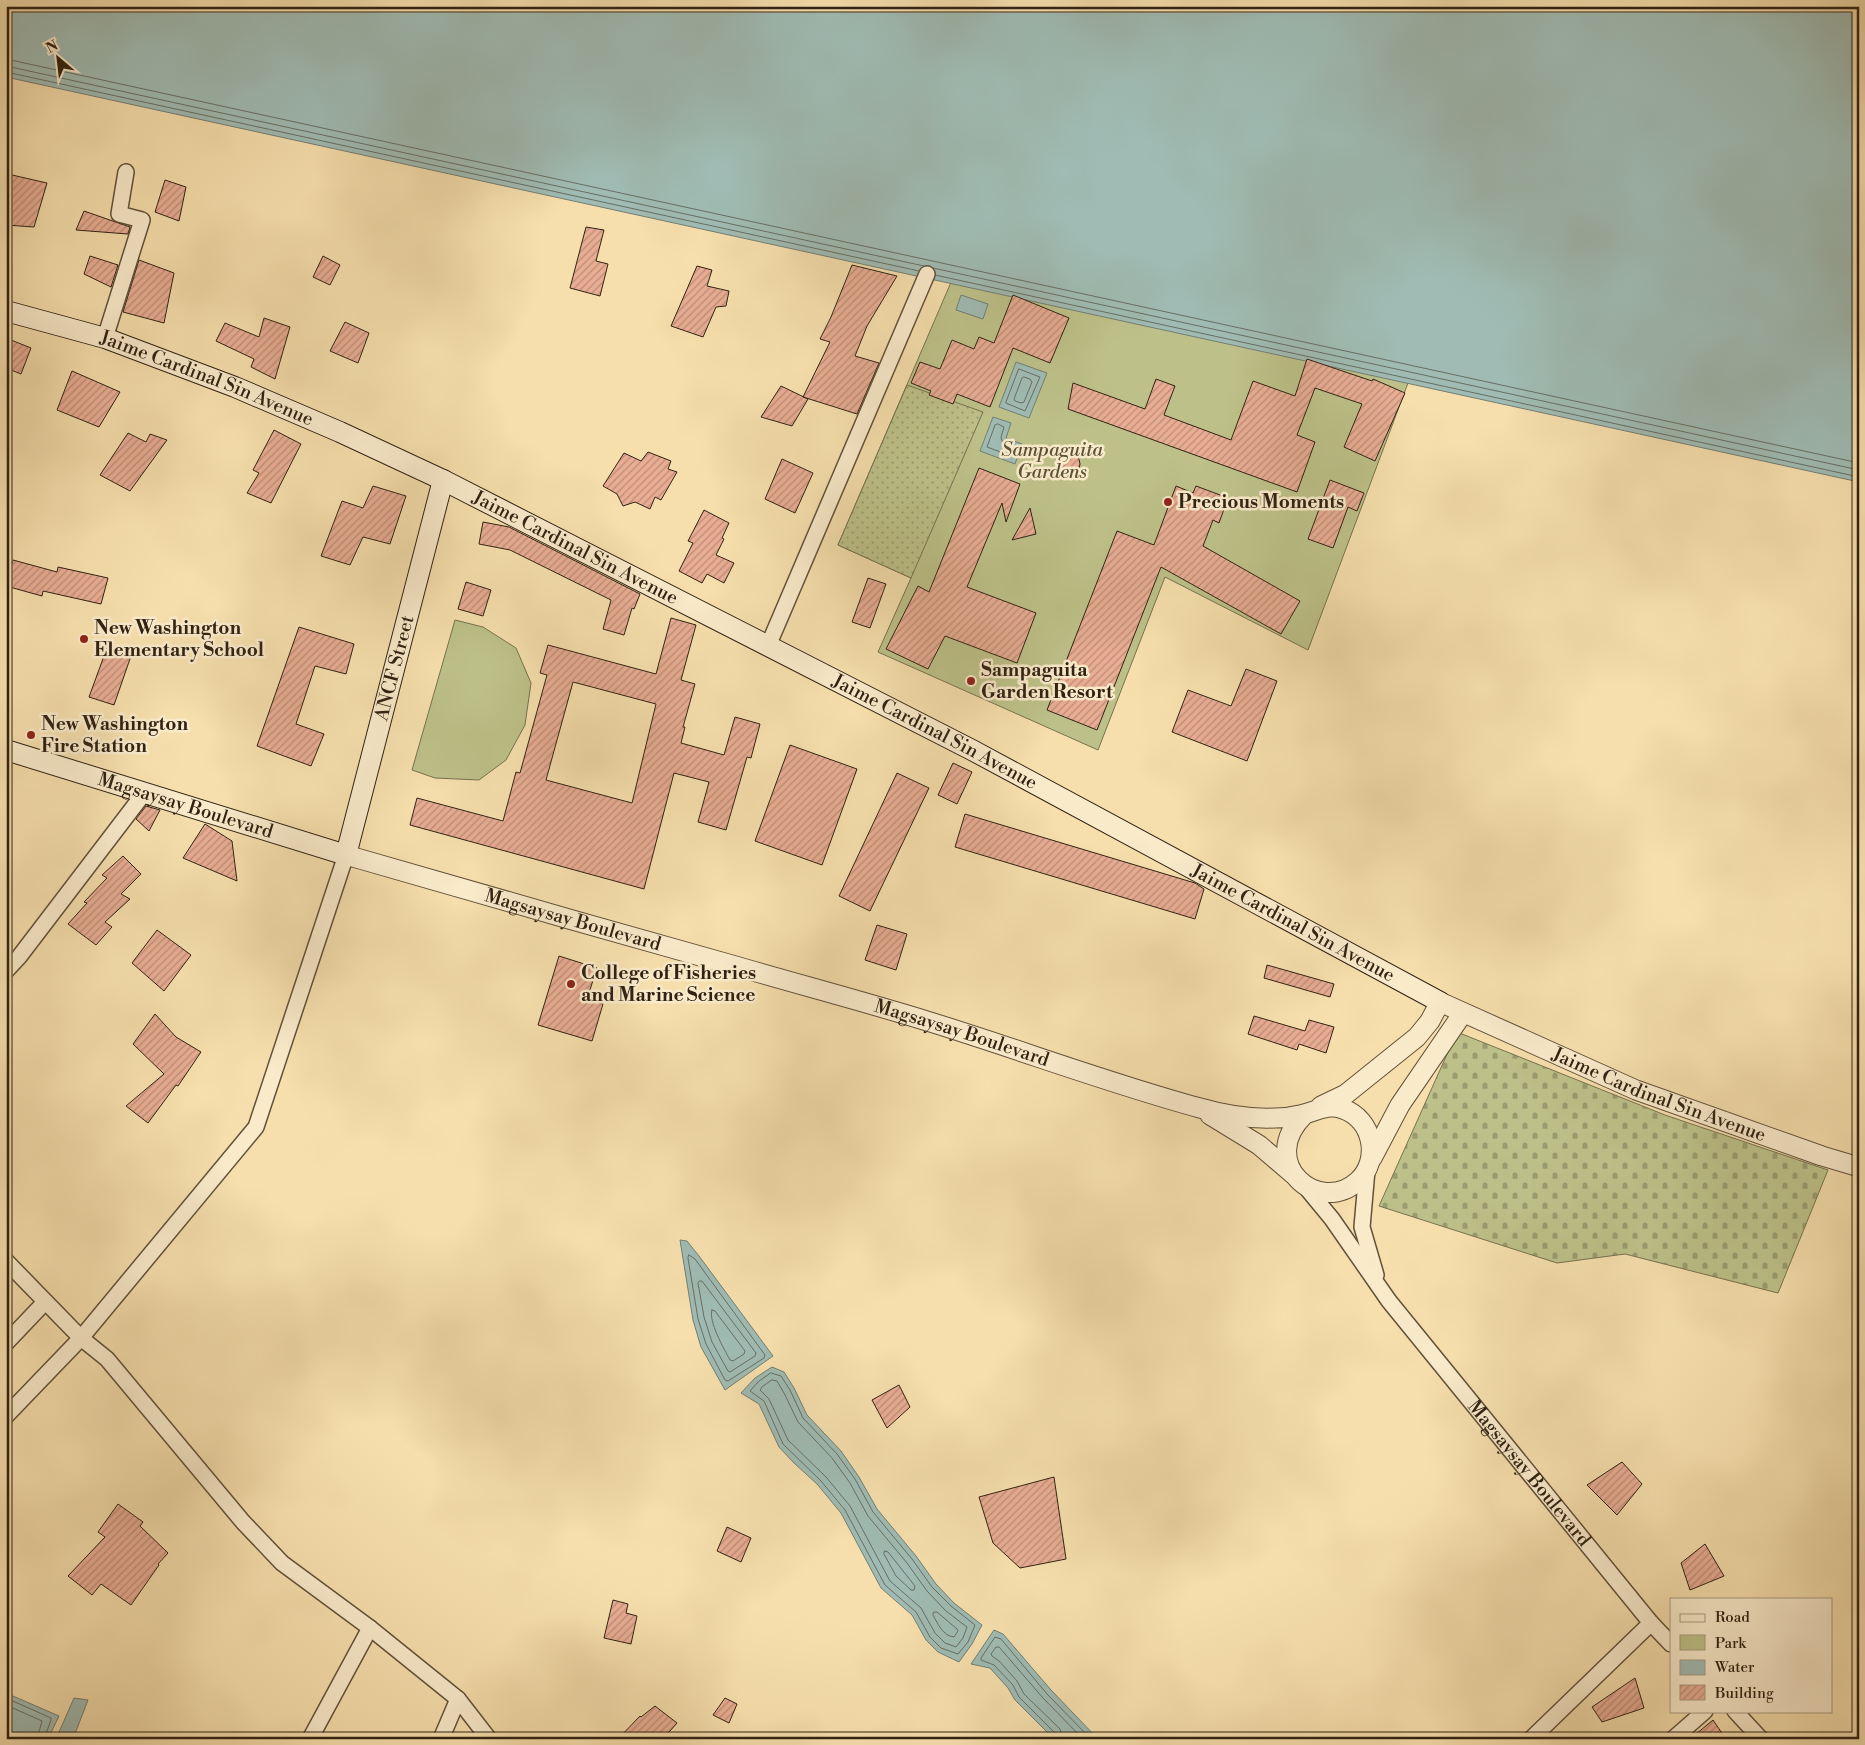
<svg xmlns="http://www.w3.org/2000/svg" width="1865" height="1745" viewBox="0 0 1865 1745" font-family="'Libre Bodoni',serif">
<defs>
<pattern id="cemetery-stones" width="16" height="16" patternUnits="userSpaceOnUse" patternTransform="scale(1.25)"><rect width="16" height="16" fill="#bdc189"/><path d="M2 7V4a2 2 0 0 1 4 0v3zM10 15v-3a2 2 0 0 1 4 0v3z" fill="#9a9c6f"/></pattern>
<pattern id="garden-dots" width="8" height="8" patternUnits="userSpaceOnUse" patternTransform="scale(1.25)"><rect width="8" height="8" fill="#bdc189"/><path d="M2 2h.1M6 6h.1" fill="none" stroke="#9a9c6f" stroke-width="1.8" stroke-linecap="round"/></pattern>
<pattern id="building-hatch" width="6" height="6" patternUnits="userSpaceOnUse" patternTransform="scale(1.25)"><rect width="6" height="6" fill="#e8ad93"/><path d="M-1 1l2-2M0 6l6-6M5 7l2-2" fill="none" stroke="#bc8c77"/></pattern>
</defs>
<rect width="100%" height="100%" fill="#f6dfad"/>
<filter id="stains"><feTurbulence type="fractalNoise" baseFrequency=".004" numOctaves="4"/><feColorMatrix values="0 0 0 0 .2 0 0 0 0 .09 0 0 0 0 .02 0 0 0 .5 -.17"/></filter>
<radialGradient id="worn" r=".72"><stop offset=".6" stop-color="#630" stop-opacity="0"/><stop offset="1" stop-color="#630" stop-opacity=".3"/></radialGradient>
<path fill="#bdc189" stroke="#76724e" d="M955 273 1411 375 1308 650 1165 577 1098 750 878 652 911 578 838 545Z
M455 620 483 627 516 648 531 683 525 725 506 760 479 780 435 778 412 770Z"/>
<path fill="url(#cemetery-stones)" stroke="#76724e" d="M1457 1032 1665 1115 1828 1170 1778 1293 1625 1254 1557 1263 1379 1206Z"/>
<path fill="url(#garden-dots)" stroke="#76724e" d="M907 385 983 412 911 578 838 545Z"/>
<path fill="#9fbbb3" stroke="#737e73" d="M6 6H1859V482L6 77Z
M961 295 988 304 983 319 956 310Z
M1016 362 1047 373 1029 418 999 407Z
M993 417 1011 423 1006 438 1022 444 1015 464 980 451Z
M680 1240 687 1241 699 1256 773 1356 725 1390 701 1347 693 1320Z
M772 1367 784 1372 794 1388 807 1415 841 1451 859 1477 877 1509 916 1556 936 1584 954 1603 982 1625 972 1644 959 1662 938 1652 926 1640 912 1615 881 1588 841 1513 817 1484 794 1463 779 1447 759 1404 741 1393 755 1378Z
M994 1630 1003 1634 1051 1690 1098 1739H1054L1015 1700 1008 1688 990 1668 971 1664Z
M6 1693 59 1716 48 1739H6Z
M74 1698 88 1700 73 1739H56Z"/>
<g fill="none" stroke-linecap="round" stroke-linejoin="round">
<path stroke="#686e63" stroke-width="1" d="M6 59 1859 463
M6 66 924 266
M6 72 919 271
M933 268 1859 470
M935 275 1859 477
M1019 369 1040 377 1025 411 1006 403Z
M1024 377 1030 379 1032 382 1024 402 1021 403 1015 401 1014 399 1022 378Z
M998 424 1004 427 1001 437 1002 441 1014 448 1011 456 987 447 995 425Z
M689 1255 695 1259 765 1355 764 1358 728 1381 725 1380 706 1344 698 1319 688 1258Z
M700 1281H702L756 1353 755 1356 730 1372 728 1371 712 1342 704 1317 698 1283Z
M712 1310 715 1311 745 1351 744 1354 733 1361 730 1360C724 1349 708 1321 712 1310Z
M771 1373 781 1376 790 1390 803 1418 837 1454 855 1479 873 1512 912 1559 932 1587 951 1606 975 1625 968 1642 958 1654 941 1648 930 1637 916 1612 885 1585 845 1510 821 1481 783 1444 764 1401 750 1391 758 1382Z
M772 1380 777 1381 784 1393 798 1422 832 1458 850 1483 868 1516 907 1563 927 1591 946 1611 967 1627 963 1638 956 1647 945 1643 935 1633 921 1608 890 1581 850 1506 826 1477 788 1440 769 1399 760 1390 762 1387Z
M885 1551 888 1552 915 1586 914 1590H911L896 1576 884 1554Z
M934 1612H937L957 1629 958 1631 954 1637C943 1636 938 1624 933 1615Z
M6 1698 51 1718V1720L44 1739
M6 1705 42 1721 37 1739
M1057 1739 1055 1733 1019 1697 1013 1685 994 1665 981 1660V1658L995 1637 1001 1639 1047 1694 1091 1739
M1063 1739 1060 1729 1024 1694 1017 1681 999 1661 992 1656 991 1654 996 1647H999L1043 1698 1083 1739"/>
</g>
<path fill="url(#building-hatch)" stroke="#302213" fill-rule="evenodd" d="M12 175 47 183 34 227 6 225V198Z
M165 180 186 187 179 221 155 212Z
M84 211 130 227 128 234 76 230Z
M586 227 604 230 596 261 608 264 600 296 570 288Z
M90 256 118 265 111 287 84 274Z
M323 256 340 265 330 285 313 277Z
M139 260 174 273 164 323 123 312Z
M852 265 897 276 867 326 855 356 879 363 857 414 803 397 830 342 820 339 831 317Z
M697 266 712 270 707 286 729 291 726 306 716 307 703 337 671 326Z
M1013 295 1069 318 1050 363 1013 348 990 407 957 394 953 404 929 395 931 391 911 383 920 362 940 369 952 340 974 349 979 337 994 343Z
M264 318 290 327 275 379 251 367 254 359 216 341 225 323 259 337Z
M345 322 369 333 358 363 330 351Z
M6 338 31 348 21 374 6 368Z
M1307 359 1372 381 1373 379 1405 393 1375 461 1344 447 1362 404 1315 388 1297 435 1315 442 1297 492 1068 409 1073 383 1145 409 1156 379 1175 386 1164 415 1231 440 1253 381 1295 396Z
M72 371 120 392 99 427 57 410Z
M781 386 808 399 792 426 761 417Z
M274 430 301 444 271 503 247 493 259 473 253 470Z
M128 433 146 442 150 434 167 440 130 491 100 475Z
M648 452 671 461 668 469 677 472 661 500 655 497 650 509 635 502 623 506 617 494 603 486 624 453 641 461Z
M1058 464a11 11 0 1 1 22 0a11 11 0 1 1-22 0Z
M782 459 813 473 795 513 765 499Z
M979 468 1020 484 1006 522 1002 503 967 587 1036 613 1017 663 945 636 928 669 886 649 918 586 929 592Z
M1330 480 1364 493 1357 511 1348 507 1333 548 1308 539Z
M373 486 406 496 390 544 363 537 350 565 321 556 342 501 363 508Z
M1176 486 1193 493 1196 486 1228 498 1219 523 1213 520 1203 546 1300 601 1281 634 1161 567 1097 730 1047 710 1117 531 1154 545Z
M1030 508 1036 534 1012 540Z
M704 510 729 523 722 538 724 539 716 555 734 563 724 583 707 574 702 583 679 571 693 543 688 541Z
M483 522 509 527 640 594 634 609 632 608 624 635 603 629 611 600 510 550 479 544Z
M13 560 57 572 58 567 108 578 101 604 43 591 42 596 6 586Z
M868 578 886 584 870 628 852 622Z
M466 582 491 590 483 616 458 609Z
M671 618 696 625 681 680 695 684 683 727H685L681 743 724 755 735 717 760 724 751 758 747 757 726 830 698 822 709 782 674 773 644 889 410 825 417 798 503 821 516 772 520 773 547 675 540 673 548 645 656 674ZM573 682 656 704 632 803 546 780Z
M299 627 354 644 346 674 315 666 296 724 324 734 311 766 257 746Z
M108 645 132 653 114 705 89 697Z
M1246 669 1277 681 1247 761 1172 732 1188 690 1231 706Z
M790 745 857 769 822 865 755 841Z
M953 763 972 772 957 804 938 795Z
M897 773 929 788 870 911 839 896Z
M146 806 160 810 149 831 136 819Z
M965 814 1195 883 1204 889 1195 919 955 847Z
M205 824 232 841 237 881 183 858Z
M123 856 141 874 121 894 130 899 105 922 112 927 96 945 68 924 87 903 84 902 107 878 102 875Z
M877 925 907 934 896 970 865 960Z
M157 930 191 955 164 991 132 963Z
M559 956 597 968 587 999 603 1004 592 1041 538 1025Z
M1267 965 1334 984 1330 997 1264 978Z
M155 1014 176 1037 201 1052 178 1086 176 1085 148 1123 126 1106 164 1074 133 1044Z
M1254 1016 1305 1031 1309 1020 1334 1027 1326 1053 1299 1044 1297 1050 1248 1034Z
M899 1385 910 1407 887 1428 872 1400Z
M1622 1462 1642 1484 1617 1515 1587 1485Z
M1054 1477 1066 1559 1020 1568 993 1543 979 1497Z
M118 1504 143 1522 140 1526 168 1553 158 1564 159 1565 131 1605 101 1584 92 1595 68 1576 105 1537 98 1532Z
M727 1527 751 1538 741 1562 717 1551Z
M1705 1544 1724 1576 1690 1590 1681 1563Z
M613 1600 628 1604 626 1613 637 1616 631 1644 604 1638Z
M1635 1678 1644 1708 1602 1722 1592 1707Z
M725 1698 737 1704 729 1723 713 1715Z
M655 1706 677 1723 663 1739H618L640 1716 641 1717Z
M1713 1720 1726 1739H1690Z"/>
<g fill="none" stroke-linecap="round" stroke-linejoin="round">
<defs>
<g id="minor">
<path d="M105 338 142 220 119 214 126 172"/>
<path d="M768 646 927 274"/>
<path d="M6 971 19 957 145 792"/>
<path d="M1367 1170 1362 1227 1376 1275"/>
<path id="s1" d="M1304 1185 1332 1219 1389 1301 1651 1623 1671 1644"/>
<path d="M6 1261 81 1338 107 1359 243 1522 282 1563 370 1628 458 1699 489 1739"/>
<path d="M6 1343 45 1302"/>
<path d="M6 1416 81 1338 256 1127 346 855"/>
<path d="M1735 1711 1761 1739"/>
<path d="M310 1739 370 1628"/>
<path d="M441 1739 458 1699"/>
<path d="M1531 1739 1651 1623"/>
<path d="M1673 1739 1705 1711"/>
</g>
<g id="tertiary">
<path id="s2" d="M346 855C475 892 603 929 732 965 797 984 862 1001 927 1021 1018 1049 1108 1083 1200 1108 1224 1115 1250 1119 1275 1118 1283 1118 1292 1117 1300 1115 1316 1112 1326 1103 1343 1109 1373 1119 1381 1160 1358 1181 1318 1217 1256 1162 1304 1115"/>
<path id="s3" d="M1321 1106 1346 1094 1417 1037 1430 1021 1440 1002 1636 1090 1822 1156 1859 1167"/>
<path d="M1210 1115 1259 1145 1293 1174"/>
<path d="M1372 1158 1400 1105 1463 1013"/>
</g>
<g id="secondary">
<path id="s4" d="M6 311 105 338 235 387 340 432 443 480 972 750 1440 1002"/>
<path id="s5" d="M6 750 346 855 443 480"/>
</g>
</defs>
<use href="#minor" stroke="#62513a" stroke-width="18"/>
<use href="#tertiary" stroke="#62513a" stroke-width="21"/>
<use href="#secondary" stroke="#302213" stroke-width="22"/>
<use href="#minor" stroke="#f9eaca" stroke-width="15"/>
<use href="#tertiary" stroke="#f9eaca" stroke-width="19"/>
<use href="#secondary" stroke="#f9eaca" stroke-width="20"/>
</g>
<g fill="#8f2418" stroke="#f9eaca" stroke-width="2">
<circle cx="1168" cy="502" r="5"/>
<circle cx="84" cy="639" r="5"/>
<circle cx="971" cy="681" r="5"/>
<circle cx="31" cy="735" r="5"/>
<circle cx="571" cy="984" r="5"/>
</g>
<g text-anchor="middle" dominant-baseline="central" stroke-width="5" stroke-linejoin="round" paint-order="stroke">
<g font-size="19" fill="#302213" stroke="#f9eaca">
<text stroke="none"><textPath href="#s4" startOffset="212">Jaime Cardinal Sin Avenue</textPath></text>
<text stroke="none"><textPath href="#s4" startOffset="618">Jaime Cardinal Sin Avenue</textPath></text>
<text stroke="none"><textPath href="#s5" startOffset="549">ANCF Street</textPath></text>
<text stroke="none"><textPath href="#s4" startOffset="1022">Jaime Cardinal Sin Avenue</textPath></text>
<text stroke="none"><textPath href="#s5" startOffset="188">Magsaysay Boulevard</textPath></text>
<text stroke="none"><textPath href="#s2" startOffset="236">Magsaysay Boulevard</textPath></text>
<text stroke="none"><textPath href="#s4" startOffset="1428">Jaime Cardinal Sin Avenue</textPath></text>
<text stroke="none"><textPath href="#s2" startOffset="641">Magsaysay Boulevard</textPath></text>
<text stroke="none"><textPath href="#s3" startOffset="399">Jaime Cardinal Sin Avenue</textPath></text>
<text stroke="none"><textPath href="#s1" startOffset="366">Magsaysay Boulevard</textPath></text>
</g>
<g font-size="19" font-style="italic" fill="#5a5236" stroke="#f9eaca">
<text x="1052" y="450">Sampaguita<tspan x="1052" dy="22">Gardens</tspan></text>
</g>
<g font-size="19" font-weight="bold" fill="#302213" stroke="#f9eaca" text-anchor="start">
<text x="1178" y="502">Precious Moments</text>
<text x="94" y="628">New Washington<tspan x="94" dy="22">Elementary School</tspan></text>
<text x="981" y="670">Sampaguita<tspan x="981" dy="22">Garden Resort</tspan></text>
<text x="41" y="724">New Washington<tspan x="41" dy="22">Fire Station</tspan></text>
<text x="581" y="973">College of Fisheries<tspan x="581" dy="22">and Marine Science</tspan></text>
</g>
</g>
<rect width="1865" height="1745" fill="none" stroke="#f6dfad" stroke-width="25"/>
<rect x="8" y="8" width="1850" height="1730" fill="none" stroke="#302213" stroke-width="2.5"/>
<rect x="12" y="12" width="1840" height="1720" fill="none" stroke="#302213"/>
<rect x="1670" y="1598" width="162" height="115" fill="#f9eaca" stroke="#a99a81"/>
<rect x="1680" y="1614" width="25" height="8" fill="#f9eaca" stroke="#a99a81"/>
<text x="1715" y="1622" font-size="15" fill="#302213">Road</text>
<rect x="1680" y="1635" width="25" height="15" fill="#bdc189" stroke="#a99a81"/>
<text x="1715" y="1648" font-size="15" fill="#302213">Park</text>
<rect x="1680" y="1660" width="25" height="15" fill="#9fbbb3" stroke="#a99a81"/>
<text x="1715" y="1672" font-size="15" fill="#302213">Water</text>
<rect x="1680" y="1685" width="25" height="15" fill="url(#building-hatch)" stroke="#a99a81"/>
<text x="1715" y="1698" font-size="15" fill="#302213">Building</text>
<g transform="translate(58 58) rotate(332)" stroke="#f9eaca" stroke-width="4" paint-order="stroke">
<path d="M0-4L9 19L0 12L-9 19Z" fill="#302213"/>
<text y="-8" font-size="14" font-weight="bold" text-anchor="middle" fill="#302213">N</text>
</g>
<rect width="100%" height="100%" filter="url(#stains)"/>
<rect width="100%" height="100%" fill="url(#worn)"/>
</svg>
